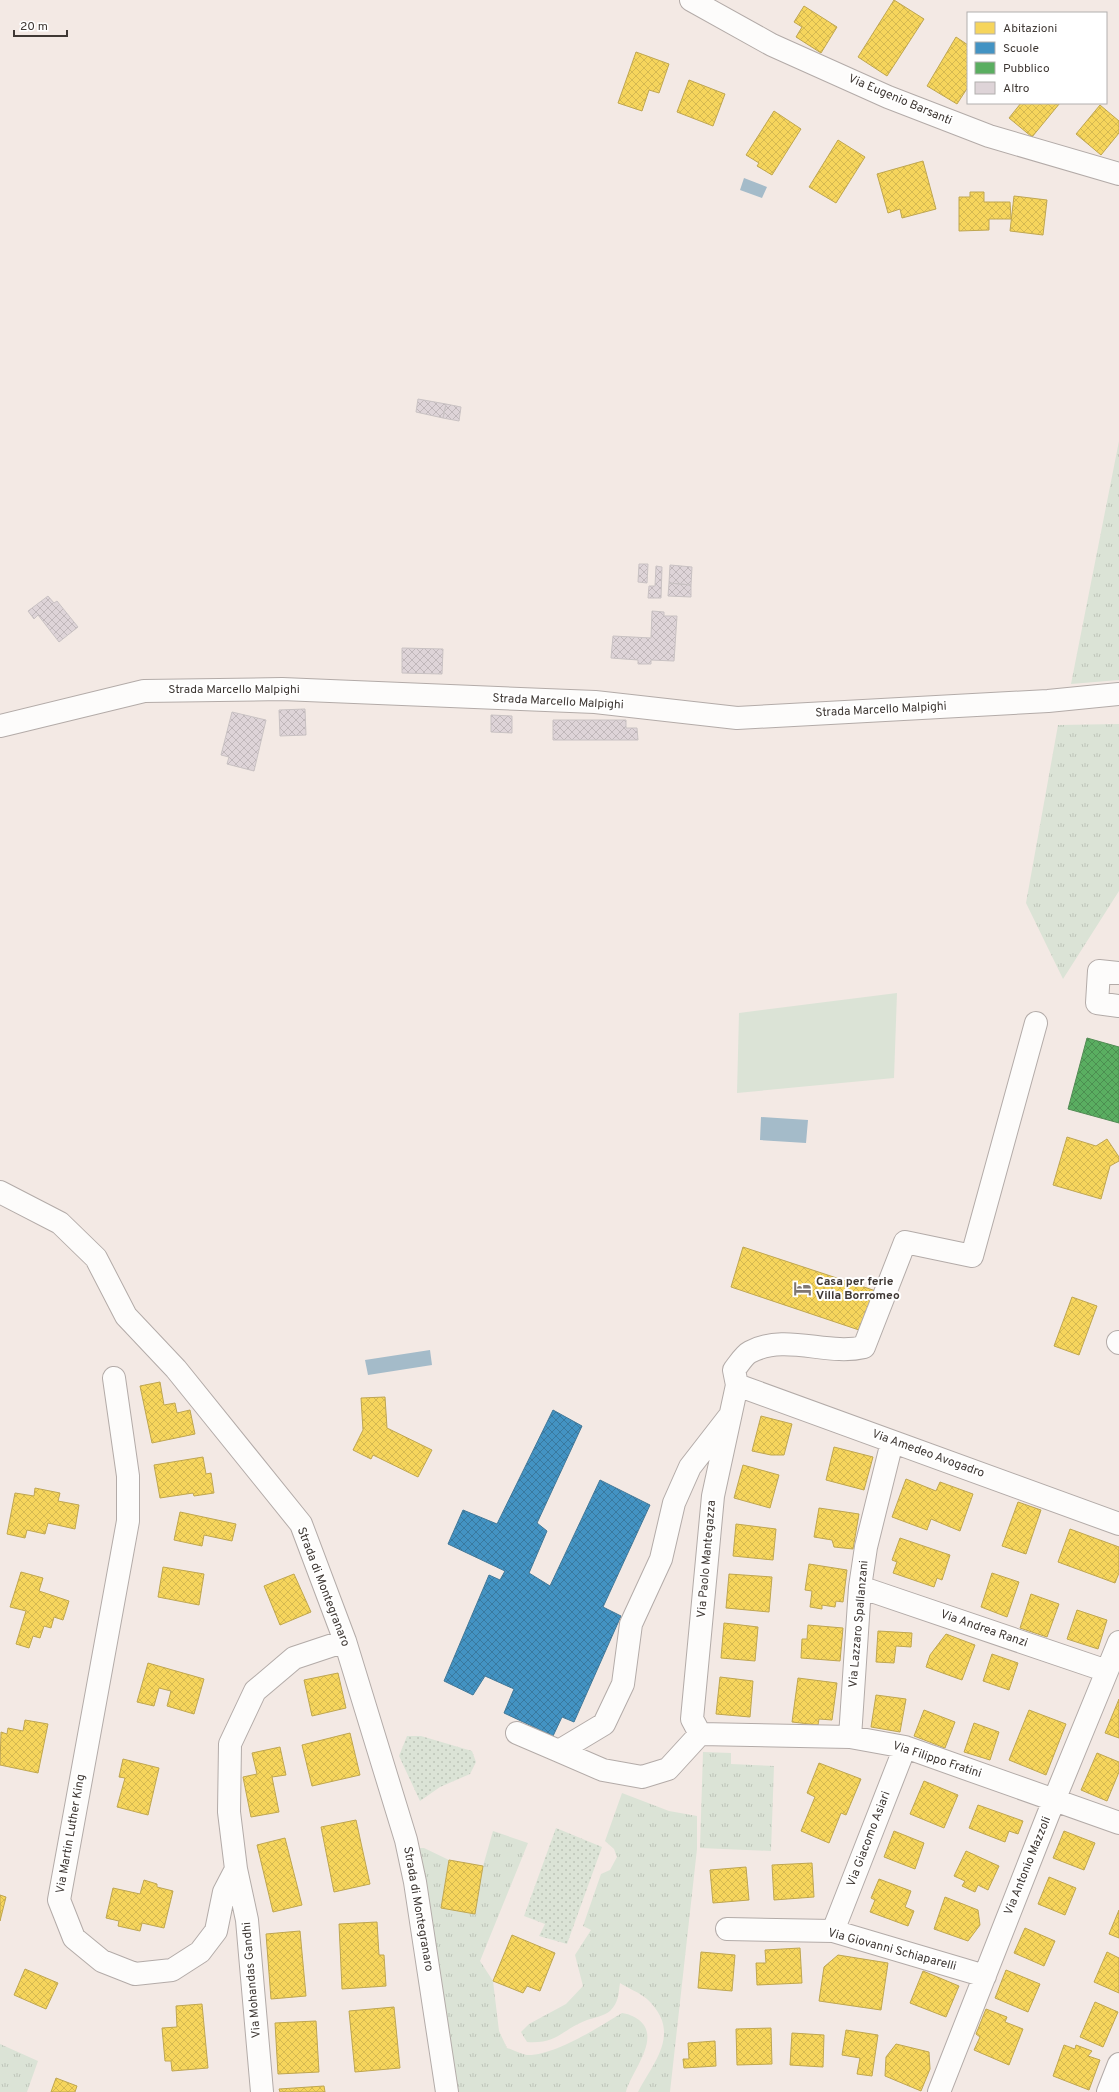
<svg xmlns="http://www.w3.org/2000/svg" width="1119" height="2092" viewBox="0 0 1119 2092" font-family="Overpass,sans-serif">
<defs>
<pattern id="grass-tufts" width="24" height="20" patternUnits="userSpaceOnUse"><rect width="24" height="20" fill="#dbe3d6"/><path d="M3 7l-1-3M5 7V3M7 7l1-3M15 17l-1-3M17 17v-4M19 17l1-3" fill="none" stroke="#bdc4b8"/></pattern>
<pattern id="garden-dots" width="8" height="8" patternUnits="userSpaceOnUse"><rect width="8" height="8" fill="#dbe3d6"/><path d="M2 2h.1M6 6h.1" fill="none" stroke="#bdc4b8" stroke-width="1.8" stroke-linecap="round"/></pattern>
<pattern id="homes-cross-hatch" width="8" height="8" patternUnits="userSpaceOnUse"><rect width="8" height="8" fill="#f6d55c"/><path d="M0 0l8 8M0 8l8-8" fill="none" stroke="#d4b851"/></pattern>
<pattern id="schools-cross-hatch" width="8" height="8" patternUnits="userSpaceOnUse"><rect width="8" height="8" fill="#4393c3"/><path d="M0 0l8 8M0 8l8-8" fill="none" stroke="#39799f"/></pattern>
<pattern id="public-cross-hatch" width="8" height="8" patternUnits="userSpaceOnUse"><rect width="8" height="8" fill="#5aae61"/><path d="M0 0l8 8M0 8l8-8" fill="none" stroke="#4c8f51"/></pattern>
<pattern id="building-cross-hatch" width="8" height="8" patternUnits="userSpaceOnUse"><rect width="8" height="8" fill="#ded4d8"/><path d="M0 0l8 8M0 8l8-8" fill="none" stroke="#c0b7ba"/></pattern>
</defs>
<rect width="100%" height="100%" fill="#f3e9e4"/>
<path fill="url(#grass-tufts)" d="M1119 441V680L1071 684Z
M1119 724V891L1063 979 1026 903 1058 725Z
M703 1752 731 1753V1764L774 1766 771 1851 700 1848Z
M622 1793 669 1811 697 1816V1849L670 2092H638C655 2060 682 2032 647 1999 640 1993 628 1988 620 1983 618 1995 619 2002 610 2011 604 2016 593 2018 587 2020 561 2030 558 2044 527 2042L521 2032 529 2024 566 2004 583 1986 575 1955 591 1930 583 1926 601 1874 610 1870 617 1857 614 1849 605 1841Z
M493 1831 528 1843 480 1961 493 1981 499 2031 507 2048C513 2050 521 2054 527 2055 554 2056 599 2027 622 2013 629 2014 633 2016 639 2020 662 2038 631 2072 626 2092H459L415 1848H424L449 1860 441 1908 475 1914 483 1866Z
M0 2044 38 2061 27 2092H0Z"/>
<path fill="url(#garden-dots)" d="M407 1736H421L472 1751 476 1762 470 1774 440 1787 420 1801 399 1756Z
M556 1828 602 1847 567 1944 539 1936 545 1924 524 1916Z"/>
<path fill="#dbe3d6" d="M897 993 894 1078 737 1093 739 1013Z"/>
<path fill="#a4bbc9" d="M744 178 767 187 762 198 740 190Z
M761 1117 808 1120 806 1143 760 1140Z
M430 1350 432 1365 368 1375 365 1360Z"/>
<path fill="url(#homes-cross-hatch)" stroke="#bfa650" d="M894 0 924 19 887 76 858 57Z
M804 6 837 27 821 53 796 37 802 27 794 22Z
M956 37 968 45V87L957 104 927 86Z
M636 52 669 64 659 93 649 90 642 111 618 103Z
M689 80 725 94 713 126 677 112Z
M1021 103H1060L1032 137 1009 118Z
M1100 105 1119 121V133L1101 155 1076 134Z
M774 111 801 129 772 175 757 166 759 163 746 155Z
M838 140 865 157 836 203 809 187Z
M923 161 936 209 902 218 900 209 888 213 877 174Z
M970 192H984V202H1010L1011 219H989V230L959 231V197H970Z
M1014 196 1047 200 1043 235 1010 231Z
M1067 1137 1096 1146 1107 1139 1119 1157V1161L1110 1166 1101 1199 1053 1185Z
M743 1247 876 1291 862 1331 731 1287Z
M1072 1297 1097 1306 1079 1355 1054 1346Z
M160 1382 164 1405 175 1403 177 1413 190 1410 195 1434 152 1443 140 1386Z
M385 1397 387 1428 432 1450 418 1477 373 1455 371 1459 353 1450 363 1430 361 1398Z
M761 1416 792 1424 784 1455H771L752 1451Z
M834 1447 873 1457 864 1490 826 1480Z
M203 1457 206 1474 211 1473 214 1493 194 1496 193 1493 160 1498 154 1465Z
M743 1465 779 1475 770 1508 734 1498Z
M906 1479 936 1491 940 1482 973 1494 960 1531 931 1519 927 1530 892 1517Z
M35 1488 60 1493 58 1501 79 1505 75 1529 48 1523 45 1534 27 1530 25 1538 7 1534 15 1493 34 1496Z
M1018 1502 1041 1510 1026 1554 1002 1546Z
M819 1508 859 1514 853 1549 834 1547 832 1540 814 1537Z
M180 1512 236 1524 232 1541 204 1535 202 1546 174 1540Z
M736 1524 776 1529 773 1560 733 1556Z
M1070 1529 1119 1547V1573L1115 1583 1058 1562Z
M900 1538 950 1555 942 1580 937 1578 934 1587 893 1573 897 1562 892 1560Z
M809 1564 847 1570 843 1602 836 1601 835 1607 822 1605V1609L810 1607 812 1591 805 1590Z
M163 1567 204 1574 199 1605 158 1597Z
M21 1572 43 1578 39 1591 69 1601 63 1620 54 1617 51 1628 44 1626 40 1638 33 1636 29 1648 16 1644 26 1611 10 1607Z
M992 1573 1019 1582 1007 1617 981 1607Z
M294 1574 311 1612 280 1625 264 1586Z
M729 1574 772 1577 769 1612 726 1608Z
M1031 1594 1059 1604 1047 1637 1020 1628Z
M1077 1610 1107 1620 1098 1649 1067 1639Z
M724 1623 758 1627 755 1661 721 1658Z
M808 1625 843 1628 840 1661 801 1658 802 1639H807Z
M878 1631 912 1633 911 1647 896 1646 894 1663 876 1662Z
M946 1634 975 1645 962 1680 926 1667 930 1655Z
M992 1654 1018 1663 1009 1690 983 1681Z
M148 1663 204 1679 194 1714 167 1706 171 1691 159 1688 154 1706 137 1702Z
M338 1673 346 1708 312 1716 304 1680Z
M720 1677 753 1681 750 1717 716 1714Z
M798 1678 837 1683 832 1720 819 1719 818 1725 792 1722Z
M876 1695 906 1699 900 1732 871 1727Z
M1119 1699V1738L1105 1733Z
M924 1710 955 1722 945 1748 914 1736Z
M1029 1710 1066 1724 1046 1775 1009 1760Z
M25 1720 48 1724 38 1773 0 1765 1 1732 7 1734 8 1728 23 1731Z
M974 1723 999 1732 990 1760 964 1752Z
M350 1733 360 1775 312 1786 302 1745Z
M280 1747 286 1775 272 1777 279 1812 251 1817 243 1777 257 1774 252 1753Z
M1097 1753 1119 1762V1772L1107 1801 1081 1790Z
M123 1759 159 1768 148 1815 117 1807 125 1778 119 1777Z
M819 1763 861 1779 846 1815 841 1813 829 1843 801 1831 815 1797 807 1793Z
M924 1781 958 1795 944 1828 910 1814Z
M978 1805 1023 1821 1018 1834 1009 1831 1005 1842 969 1828Z
M356 1820 370 1884 334 1892 321 1827Z
M894 1831 924 1843 915 1869 884 1857Z
M1064 1831 1095 1843 1084 1870 1053 1858Z
M285 1838 302 1905 273 1912 257 1845Z
M966 1851 999 1866 988 1890 978 1885 975 1892 962 1886 965 1881 954 1876Z
M449 1860 483 1866 475 1914 441 1908Z
M812 1863 814 1897 774 1900 772 1865Z
M746 1867 749 1900 713 1903 710 1870Z
M1049 1877 1076 1888 1065 1915 1038 1904Z
M879 1879 911 1891 905 1907 914 1911 908 1926 870 1912 875 1900 871 1898Z
M144 1880 157 1884V1887L173 1891 164 1928 142 1923 140 1931 118 1926 119 1921 106 1918 113 1888 140 1894Z
M0 1895 6 1897 0 1921Z
M945 1897 978 1910 980 1925 968 1941 934 1929Z
M1119 1910V1938L1109 1934Z
M377 1922 379 1955H384L386 1986 342 1989 339 1924Z
M1025 1928 1055 1941 1044 1966 1014 1953Z
M300 1931 306 1996 271 1999 266 1934Z
M512 1935 555 1953 540 1991 527 1986 523 1993 493 1981Z
M800 1948 802 1983 757 1985 756 1963H766L765 1950Z
M701 1952 735 1955 732 1991 698 1988Z
M1107 1952 1119 1958V1993L1094 1982Z
M838 1955 888 1963 881 2010 819 2001 824 1967Z
M25 1969 58 1983 46 2009 14 1995Z
M1006 1970 1040 1984 1028 2012 995 1998Z
M923 1971 959 1986 946 2017 910 2003Z
M1095 2002 1118 2012 1103 2047 1080 2037Z
M202 2004 208 2068 172 2071 171 2061H165L162 2028 177 2027 176 2006Z
M394 2007 400 2068 355 2072 349 2011Z
M986 2009 1007 2017 1005 2022 1023 2029 1009 2065 974 2050 980 2037 976 2034Z
M316 2021 319 2072 278 2074 275 2023Z
M771 2028 772 2064 737 2065 736 2029Z
M846 2030 878 2035 872 2076 857 2074 860 2058 842 2055Z
M792 2033 824 2035 823 2067 790 2065Z
M715 2041 716 2066 684 2068 683 2059H689L688 2043Z
M896 2044 929 2052 930 2069 921 2091 885 2076 886 2057Z
M1064 2045 1075 2049 1076 2045 1092 2051 1088 2056 1100 2060 1089 2090 1053 2076Z
M56 2078 77 2086 75 2092H51Z
M324 2086 325 2092H280L279 2089Z"/>
<path fill="url(#schools-cross-hatch)" stroke="#427898" d="M553 1410 582 1426 537 1523 547 1531 529 1573 550 1586 600 1480 650 1505 603 1607 621 1616 574 1722 562 1717 553 1736 504 1713 514 1689 485 1676 473 1695 444 1681 489 1575 500 1580 505 1571 448 1544 463 1510 497 1524Z"/>
<path fill="url(#public-cross-hatch)" stroke="#528b54" d="M1087 1038 1119 1047V1123L1068 1109Z"/>
<path fill="url(#building-cross-hatch)" stroke="#c9c2c3" d="M418 399 446 404 443 418 416 412Z
M446 404 461 407 459 421 443 418Z
M639 564H648L647 583 638 582Z
M670 565 692 567 691 585 669 583Z
M656 566 662 567 661 598H648L649 586H655Z
M669 583 691 585V597L668 596Z
M48 596 54 603 57 601 78 627 59 642 38 615 34 619 28 611Z
M652 611 664 612V616H677L674 661 651 660V664H638V660L611 658 613 636 651 638Z
M402 648 443 649 442 674 402 673Z
M305 709 306 735 280 736 279 710Z
M232 712 266 720 254 771 227 764 229 757 221 755Z
M491 715 512 716V733L491 732Z
M553 720H626V728H637L638 740H553Z"/>
<g fill="none" stroke-linecap="round" stroke-linejoin="round">
<defs>
<path id="minor" d="M691 0 772 45 888 97 989 136 1119 174
M0 726 144 691 282 689 595 702 737 718 1048 701 1119 694
M1119 973 1099 971 1097 1003 1119 1006
M0 1192 60 1223 96 1258 126 1316 176 1369 301 1524 345 1641 406 1840 415 1882 447 2092
M1118 1342 1119 1343
M114 1378 128 1476V1521L59 1900 74 1938 102 1961 135 1974 172 1970 200 1952 216 1931 224 1892 236 1869
M737 1385 1119 1524
M860 1587 1107 1671
M517 1733 559 1751 604 1724 623 1684 631 1624 661 1559 674 1503 690 1467 728 1418
M700 1734 692 1719 713 1496 737 1385 734 1370C738 1365 744 1355 750 1352 786 1333 827 1356 864 1347L905 1242 972 1256 1036 1023
M700 1734 850 1737 905 1747 1119 1823
M850 1737 860 1587 866 1547 892 1442
M559 1751 603 1770 642 1777 668 1769 700 1734
M727 1929 833 1931 985 1976
M833 1931 905 1747
M262 2092 247 1920 236 1869 229 1812 230 1744 255 1691 294 1658 345 1641
M939 2092 1048 1815 1119 1642
M1108 2092 1119 2064"/>
</defs>
<use href="#minor" stroke="#b3aba8" stroke-width="24"/>
<use href="#minor" stroke="#fdfcfb" stroke-width="22"/>
</g>
<defs>
<symbol id="hotel-bare" viewBox="-9 -9 18 18"><path d="M-6-4.5h1.5V1H6V5H4.5V3h-9V5H-6ZM-4 0a1.8 1.8 0 1 1 3.6 0ZM.5 0V-2.5h3Q6-2.5 6 0Z" fill="#7e7672" stroke="#fff" stroke-width="2.5" paint-order="stroke"/></symbol>
</defs>
<g fill-rule="evenodd">
<use href="#hotel-bare" x="790" y="1276" width="25" height="25"/>
</g>
<g text-anchor="middle" dominant-baseline="central" stroke-width="4" stroke-linejoin="round" paint-order="stroke">
<g font-size="12" fill="#3f3834" stroke="#fff">
<text transform="translate(900 100) rotate(23)">Via Eugenio Barsanti</text>
<text x="234" y="690">Strada Marcello Malpighi</text>
<text transform="translate(558 702) rotate(3)">Strada Marcello Malpighi</text>
<text transform="translate(881 710) rotate(-3)">Strada Marcello Malpighi</text>
<text transform="translate(928 1454) rotate(20)">Via Amedeo Avogadro</text>
<text transform="translate(707 1559) rotate(-85)">Via Paolo Mantegazza</text>
<text transform="translate(323 1587) rotate(69)">Strada di Montegranaro</text>
<text transform="translate(859 1624) rotate(-85)">Via Lazzaro Spallanzani</text>
<text transform="translate(984 1629) rotate(19)">Via Andrea Ranzi</text>
<text transform="translate(937 1760) rotate(18)">Via Filippo Fratini</text>
<text transform="translate(71 1834) rotate(-80)">Via Martin Luther King</text>
<text transform="translate(869 1839) rotate(-69)">Via Giacomo Asiari</text>
<text transform="translate(1028 1866) rotate(-68)">Via Antonio Mazzoli</text>
<text transform="translate(418 1909) rotate(80)">Strada di Montegranaro</text>
<text transform="translate(892 1950) rotate(15)">Via Giovanni Schiaparelli</text>
<text transform="translate(252 1980) rotate(-95)">Via Mohandas Gandhi</text>
</g>
<g font-size="12" font-weight="bold" fill="#3f3834" stroke="#fff" text-anchor="start">
<text x="816" y="1282">Casa per ferie<tspan x="816" dy="14">Villa Borromeo</tspan></text>
</g>
</g>
<rect x="967" y="12" width="140" height="92" fill="#ffffff" stroke="#b2afae"/>
<rect x="975" y="22" width="20" height="12" fill="#f6d55c" stroke="#b2afae"/>
<text x="1003" y="32" font-size="12" fill="#3f3834">Abitazioni</text>
<rect x="975" y="42" width="20" height="12" fill="#4393c3" stroke="#b2afae"/>
<text x="1003" y="52" font-size="12" fill="#3f3834">Scuole</text>
<rect x="975" y="62" width="20" height="12" fill="#5aae61" stroke="#b2afae"/>
<text x="1003" y="72" font-size="12" fill="#3f3834">Pubblico</text>
<rect x="975" y="82" width="20" height="12" fill="#ded4d8" stroke="#b2afae"/>
<text x="1003" y="92" font-size="12" fill="#3f3834">Altro</text>
<path d="M14 30v6h53v-6" fill="none" stroke="#3f3834" stroke-width="2"/>
<text x="20" y="30" font-size="12" fill="#3f3834" stroke="#ffffff" stroke-width="3" paint-order="stroke">20 m</text>
</svg>
